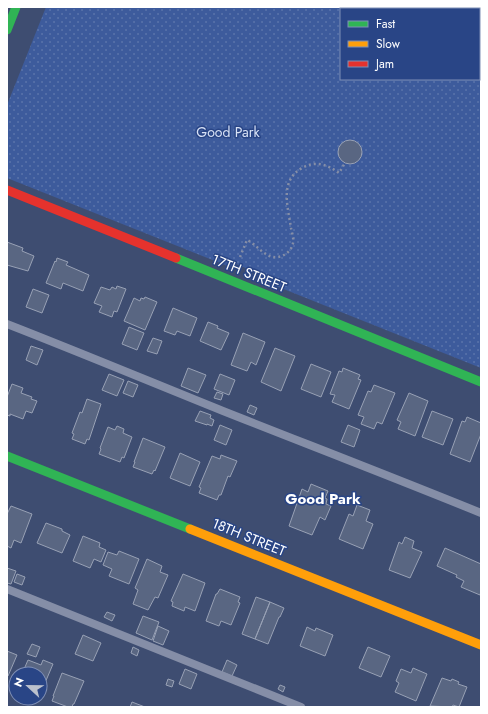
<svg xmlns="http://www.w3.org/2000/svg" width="488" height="714" viewBox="0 0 488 714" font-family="Jost,sans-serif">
<defs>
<pattern id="park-dots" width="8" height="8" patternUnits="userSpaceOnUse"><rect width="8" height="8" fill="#3d5b9c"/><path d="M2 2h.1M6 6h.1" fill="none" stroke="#5a74ab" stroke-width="1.8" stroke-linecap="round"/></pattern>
</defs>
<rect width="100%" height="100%" fill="#3e4d71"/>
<path fill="url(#park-dots)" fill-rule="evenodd" d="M46 7H481V368L266 282 264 276 236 264 230 267 7 178V105ZM341 9H479V79H341Z"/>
<path fill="#596682" stroke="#98a1b5" d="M338 152a12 12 0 1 1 24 0a12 12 0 1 1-24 0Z
M7 242 23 248 22 251 34 256 28 271 7 265Z
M57 258 68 262 66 265 89 275 83 291 63 283 61 289 46 283 55 261 56 262Z
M117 286 126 289 117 312 114 311 112 317 99 312 102 306 94 303 101 287 110 290 112 287 116 289Z
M33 289 49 295 42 313 26 307Z
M145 297 157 302 145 330 124 321 134 298 140 301 141 298 144 299Z
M173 308 197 318 190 336 177 331 175 335 164 331Z
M208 322 218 326 217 328 229 333 221 350 200 341Z
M129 327 144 333 137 350 122 344Z
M243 333 265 342 256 365 251 362 247 371 231 365Z
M153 338 162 341 157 354 147 351Z
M31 346 43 350 37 365 26 360Z
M275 348 295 356 281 391 261 382Z
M311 364 331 372 321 397 301 389Z
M188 368 206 375 198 393 181 386Z
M343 368 360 375 358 379 361 380 349 409 332 402 335 395 330 394 339 371 342 372Z
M109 374 124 380 117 396 102 390Z
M220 374 235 380 229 395 214 389Z
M128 381 138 385 133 397 123 393Z
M12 384 23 388 21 393 32 397 31 399 37 401 32 413 26 411 23 419 10 414V416L7 415V397Z
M374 385 395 393 382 424 377 422 374 429 361 424 364 417 358 415 368 391 371 392Z
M217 392 223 394 221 400 214 398Z
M409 393 428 401 415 436 398 429 401 422 397 420Z
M87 399 101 404 89 440 87 439 85 444 72 439 74 434 72 433 80 412 82 413Z
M250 405 257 408 254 415 247 412Z
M200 411 211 415 210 418 214 420 212 426 207 424V425L195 421Z
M432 411 453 419 443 445 422 437Z
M467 417 481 423V434L470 462 450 454 462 421 465 422Z
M220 425 232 430 226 445 214 440Z
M348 425 360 430 354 447 341 442Z
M117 426 124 429 123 433 132 437 124 458 122 457 120 462 99 454 101 449 100 448 108 427 115 430Z
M143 438 165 447 155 471 154 470 152 474 133 467 135 462H134Z
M180 453 200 462 190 486 170 478Z
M221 455 237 461 230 477 228 476 221 495H219L217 500 199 493 201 488 199 487 212 456 220 459Z
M311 484 328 491 325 498 327 499 326 504 331 506 325 520 320 517 312 535 289 526 302 489 308 492Z
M357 505 370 510 366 521 373 524 363 549 339 539 349 514 353 516Z
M11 506 32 514 21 543 14 540 11 548 7 546V514Z
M46 523 62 529V531L70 535 62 553 37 543Z
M83 536 100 543 99 547 106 550 101 562 94 559 90 568 73 561Z
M405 537 414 541 412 548 422 552 410 578 389 570 399 542 402 544Z
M445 548 481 564V591L480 595 461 587 464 581 456 577 457 575 437 566Z
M119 551 139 559 129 584 109 576 112 569 103 565 108 552 117 555Z
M147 559 162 566 160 572 168 575 158 598 155 597 148 610 133 604 138 590 135 588Z
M7 568 16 571 11 584 7 583Z
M17 574 25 577 22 585 14 582Z
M183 574 205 583 195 611 185 607 184 611 172 606 173 602 171 601Z
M220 589 240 597 238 602 240 603 231 625 221 621 219 626 206 621 216 594H217Z
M256 597 270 602 255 639 242 634Z
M270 602 284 608 280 617H279L268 644 255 639Z
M107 612 115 615 112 621 104 617Z
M143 616 159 622 152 640 136 633Z
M158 626 169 631 163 645 153 641Z
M307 627 315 631 316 628 333 635 325 656 300 646Z
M83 635 101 643 93 661 75 654Z
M32 644 40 647 36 657 27 654Z
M133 647 139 650 137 656 131 653Z
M368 647 390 656 381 677 359 668Z
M7 651 17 655 8 676H7Z
M28 660 41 665 43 660 53 664 42 690H40V674H22Z
M227 660 237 665 232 676 222 672Z
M413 668 427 674 416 701 395 692 399 683 396 681 401 669 411 673Z
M185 669 197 674 191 689 179 684Z
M62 673 84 681 74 704H73L72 707H68L52 701 54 696H53Z
M442 678 451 681 452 679 459 682 458 684 467 687 459 707 453 705 452 707 430 706Z
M168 679 174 681 172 687 166 685Z
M280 685 285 687 283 692 278 689Z
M132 702 145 707H130Z"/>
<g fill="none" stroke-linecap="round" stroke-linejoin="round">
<path stroke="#858ea7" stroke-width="2.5" stroke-dasharray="2 3" stroke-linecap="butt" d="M240 257 247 240C258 245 265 259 278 257 285 256 292 250 293 243 294 239 292 233 291 228 288 207 279 181 302 168 316 160 328 165 339 173L345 163"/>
<path stroke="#858ea7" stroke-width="8" d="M7 324C79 352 151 382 223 411 309 445 395 478 481 513
M7 589 301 707"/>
<path stroke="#30b455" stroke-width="9" d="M7 30 16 7
M176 258 481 382
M7 456 190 529"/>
<path stroke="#ff9f0a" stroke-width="9" d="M190 529 481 645"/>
<path stroke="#e5322d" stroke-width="9" d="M7 190 176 258"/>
</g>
<g text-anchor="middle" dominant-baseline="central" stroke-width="3" stroke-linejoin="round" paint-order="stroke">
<g font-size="14" fill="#d8e2f6" stroke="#294586">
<text x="228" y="132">Good Park</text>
</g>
<g font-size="14" fill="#fff" stroke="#294586">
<text transform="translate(249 273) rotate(22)">17TH STREET</text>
<text transform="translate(249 537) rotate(22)">18TH STREET</text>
</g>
<g font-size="15" font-weight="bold" fill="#fff" stroke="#294586">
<text x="323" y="499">Good Park</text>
</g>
</g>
<rect width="488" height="714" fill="none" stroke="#ffffff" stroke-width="16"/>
<rect x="340" y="8" width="140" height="72" fill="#294586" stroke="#7f8fb6"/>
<rect x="348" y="21" width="20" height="6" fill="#30b455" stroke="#7f8fb6"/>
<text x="376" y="28" font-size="12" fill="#ffffff">Fast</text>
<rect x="348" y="41" width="20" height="6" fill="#ff9f0a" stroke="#7f8fb6"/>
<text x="376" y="48" font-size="12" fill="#ffffff">Slow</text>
<rect x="348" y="61" width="20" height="6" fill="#e5322d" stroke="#7f8fb6"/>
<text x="376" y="68" font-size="12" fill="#ffffff">Jam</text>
<g transform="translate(28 686) rotate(292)"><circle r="19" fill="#294586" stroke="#7f8fb6"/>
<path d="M0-3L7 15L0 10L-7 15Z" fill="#bbc1cd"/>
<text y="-6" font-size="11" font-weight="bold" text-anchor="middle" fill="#ffffff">N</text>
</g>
</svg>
